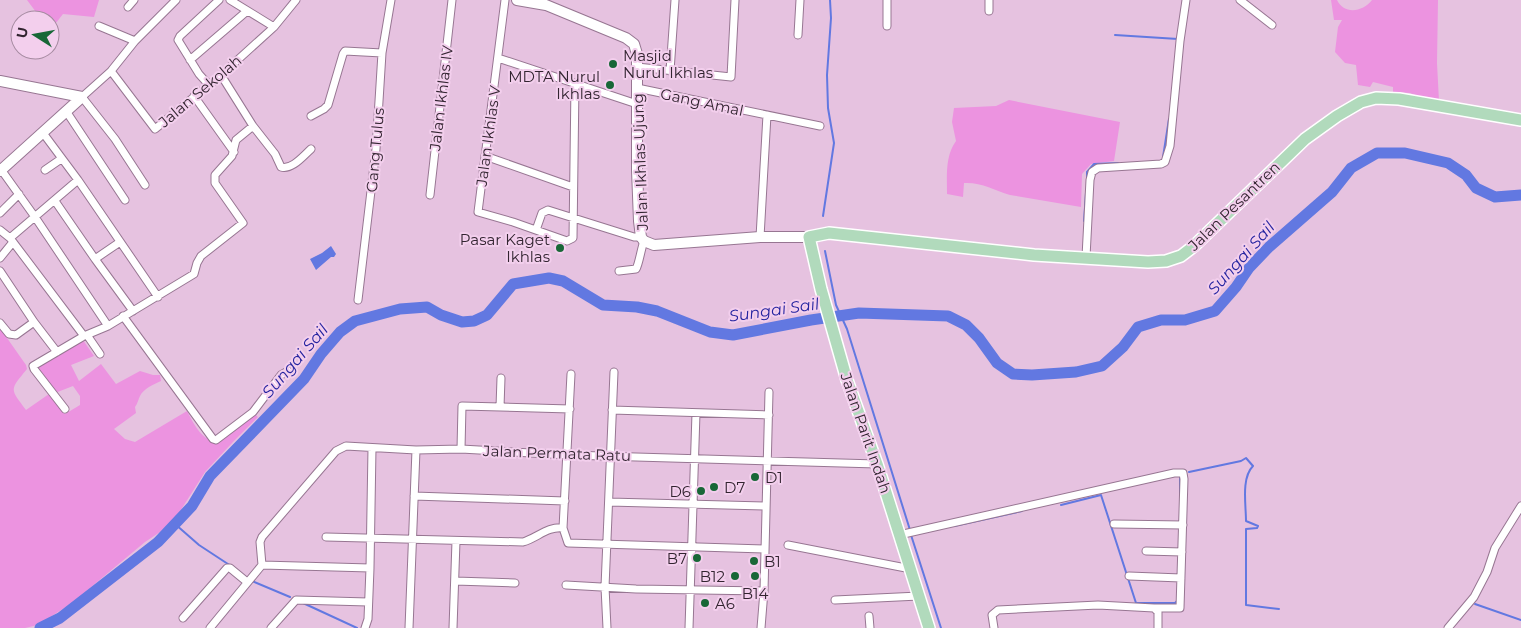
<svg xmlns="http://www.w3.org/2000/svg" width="1521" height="628" viewBox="0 0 1521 628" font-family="Montserrat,sans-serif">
<rect width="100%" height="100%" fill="#e6c2e0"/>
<path fill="#ec93e0" d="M27 0H99L94 17 63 14 52 28H50V20H33L36 12Z
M1331 0H1337C1344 15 1363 12 1372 0H1438L1437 63 1439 101 1425 99 1410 93 1393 92V87L1373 82 1370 87 1358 85 1356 65 1345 63 1335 52 1338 27 1342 20H1334Z
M1009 100 1120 122 1114 161 1091 164 1082 174 1081 207 1010 195C994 190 981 182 964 183L963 197 947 194C947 176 945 156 956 141L952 122 954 108 996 106Z
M0 328 26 365 27 369C9 391 10 388 26 410L49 394 65 414 80 405V396L73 386 55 393 35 367 83 340 94 356 71 365 79 381 101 364 116 384 140 371 153 375H160L161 381C154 384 143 389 140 396 138 400 138 403 135 407L136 413 114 429 125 439 135 442 187 411C193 422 201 440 215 441L253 413 258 417 233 442 205 472 177 516 160 532 145 542 72 603 38 625 25 628H0Z"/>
<path fill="#6278e1" d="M331 246 336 254 334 257H331L316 270 310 259 322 253Z"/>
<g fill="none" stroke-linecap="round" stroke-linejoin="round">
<path stroke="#6278e1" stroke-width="2" d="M1115 35 1178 39
M1163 157 1169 119
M1087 178V172L1094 164 1118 163
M823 216 834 143 828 108 827 75 831 18 830 0
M1084 221 1086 193
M825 251 836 305 847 329 910 530
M1189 472 1241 461 1246 458 1253 466C1241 478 1246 505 1246 521L1258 526 1257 528 1246 529V605L1279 609
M1180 475V493
M1061 505 1101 495 1136 603H1175L1178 600
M175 524 199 545 231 566
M954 526 1022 511
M911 535 941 628
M252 581 290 597
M303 603 357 628
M1475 604 1521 620"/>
<path stroke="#6278e1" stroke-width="11" d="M40 628 60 618 158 542 192 506 210 476 304 379 321 354 340 332 355 321 400 309 427 307 441 315 462 322 474 321 487 315 513 284 549 278 563 281 603 305 637 307 657 311 710 332 733 335 811 320 859 313 948 316 966 325 979 338 997 363 1013 374 1032 375 1076 372 1102 366 1123 347 1138 327 1161 320H1185L1215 311 1236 287 1249 268 1269 247 1332 192 1351 168 1377 153H1405L1448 163 1466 175 1476 188 1495 197 1521 195"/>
<defs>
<path id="street" d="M230 0 274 27
M505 0 478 212 513 222 567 241 573 238 575 83
M887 0V26
M989 0V11
M1240 0 1272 25
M128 7 134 0
M99 26 135 41
M798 35 800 0
M498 58 637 104
M190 60 247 11
M637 67 731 77 735 0
M111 71 155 129 221 75 274 27 296 0
M670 71 675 0
M221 75 253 126 275 154 281 167C292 170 303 156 311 149
M208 84 199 74 178 40 180 36 219 0
M637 88 820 126
M194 96 234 152
M66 111 125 200
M311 116 324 109 328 105 343 54 345 51 382 53
M43 133 78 180 158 297
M485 156 573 187
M0 168 35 217 108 326
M45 170 61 159
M145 185 115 139 82 97 111 71 135 41 176 0
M430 195 452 0
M55 201 95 259 133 311
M0 213 19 194
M0 230 10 238 84 336
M536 230 542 213 548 210 634 237H641
M760 237 767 115
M10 238 78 180
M1086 257 1090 180 1092 172 1098 168 1161 164 1165 162 1170 146 1180 41 1186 0
M0 258 13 242
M95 259 120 242
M0 271 34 322 57 352
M619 271 636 269C639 264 641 249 644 241
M358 300 376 149 382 53 391 0
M123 316 213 439 216 440 253 412 281 375 288 371
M0 323 9 334 16 335 34 322
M87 335 100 354
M571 374 563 528 568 543 765 549
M500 407 501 378
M65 409 34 369 33 366 84 336 108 326 194 274 197 263 201 256 243 223 215 183V175L232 156 236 140 253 126
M612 410 769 415
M461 449 462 406 570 409
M414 496 565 501
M609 502 766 506
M1114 524 1183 525
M899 535 1174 473H1183L1184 479 1180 608H1154
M326 537 523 542C537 538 548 526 563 528
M788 545 911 569
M1146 551 1182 552
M262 565 370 568
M1129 576 1181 578
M455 581 515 583
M566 585 636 589 764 591
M835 600 919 596
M869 616 870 628
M183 618 227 568H230L247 582
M210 628 262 565 260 542 262 537 336 451 346 446 416 450
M271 628 296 600 368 602
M365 628 368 619 370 568 372 448
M409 628 416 450 461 449 568 455 877 464
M453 628 456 541
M607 628 605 587 614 372
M689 628 696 413
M761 628 764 591 769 392
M994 628 992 615 998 610 1098 605 1154 608 1158 612V628
M1448 628 1474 597 1487 572 1495 548 1521 506"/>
<path id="secondary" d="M517 0 546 5 626 38 634 44 637 54V170L639 221 641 237 644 241 654 245 760 237H809
M0 81 82 97
M0 171 82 97"/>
<path id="primary" d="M929 628 877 464 847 380 821 289 809 237 829 233 1034 255 1148 262 1166 261 1181 256 1194 246 1305 139 1337 116 1361 102 1376 98 1399 99 1521 120"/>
</defs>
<use href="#street" stroke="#977692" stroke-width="9"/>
<use href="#secondary" stroke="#977692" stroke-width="12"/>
<use href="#primary" stroke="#fff" stroke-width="14"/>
<use href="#street" stroke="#fff" stroke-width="7"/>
<use href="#secondary" stroke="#fff" stroke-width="10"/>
<use href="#primary" stroke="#b1dabc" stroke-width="11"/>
</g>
<g fill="#186737" stroke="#f3cfed" stroke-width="2">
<circle cx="613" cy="64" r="5"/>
<circle cx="610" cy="85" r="5"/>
<circle cx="560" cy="248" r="5"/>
<circle cx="755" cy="477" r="5"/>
<circle cx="714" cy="487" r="5"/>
<circle cx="701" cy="491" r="5"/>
<circle cx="697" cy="558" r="5"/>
<circle cx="754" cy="561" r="5"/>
<circle cx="735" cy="576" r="5"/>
<circle cx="755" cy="576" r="5"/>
<circle cx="705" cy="603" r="5"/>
</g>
<g text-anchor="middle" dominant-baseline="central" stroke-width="4" stroke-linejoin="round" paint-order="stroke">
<g font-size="15" fill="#322430" stroke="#f3cfed" text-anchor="start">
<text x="623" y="55">Masjid<tspan x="623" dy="17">Nurul Ikhlas</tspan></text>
<text x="600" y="76" text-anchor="end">MDTA Nurul<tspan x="600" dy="17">Ikhlas</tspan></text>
<text x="550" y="239" text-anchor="end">Pasar Kaget<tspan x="550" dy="17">Ikhlas</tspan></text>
<text x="765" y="477">D1</text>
<text x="724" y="487">D7</text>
<text x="691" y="491" text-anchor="end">D6</text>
<text x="687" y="558" text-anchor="end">B7</text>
<text x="764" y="561">B1</text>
<text x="725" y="576" text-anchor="end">B12</text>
<text x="755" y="593" text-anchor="middle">B14</text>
<text x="715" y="603">A6</text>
</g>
<g font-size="15" fill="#322430" stroke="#f3cfed">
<text transform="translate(200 91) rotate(-40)">Jalan Sekolah</text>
<text transform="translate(441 98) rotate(-83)">Jalan Ikhlas IV</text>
<text transform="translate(702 102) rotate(12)">Gang Amal</text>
<text transform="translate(488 136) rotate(-82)">Jalan Ikhlas V</text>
<text transform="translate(375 150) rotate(-85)">Gang Tulus</text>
<text transform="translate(640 162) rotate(-92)">Jalan Ikhlas Ujung</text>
<text transform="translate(1234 206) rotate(-44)">Jalan Pesantren</text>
<text transform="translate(866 433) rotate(71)">Jalan Parit Indah</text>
<text transform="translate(557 453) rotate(2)">Jalan Permata Ratu</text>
</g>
<g font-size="16" font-style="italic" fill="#24239f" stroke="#f3cfed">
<text transform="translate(1241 258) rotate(-48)">Sungai Sail</text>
<text transform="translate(774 310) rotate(-8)">Sungai Sail</text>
<text transform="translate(295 361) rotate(-49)">Sungai Sail</text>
</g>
</g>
<g transform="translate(35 35) rotate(281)"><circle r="24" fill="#f3cfed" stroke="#a68ba1"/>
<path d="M0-4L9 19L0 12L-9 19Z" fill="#186737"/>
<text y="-8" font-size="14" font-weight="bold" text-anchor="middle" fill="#322430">U</text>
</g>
</svg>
